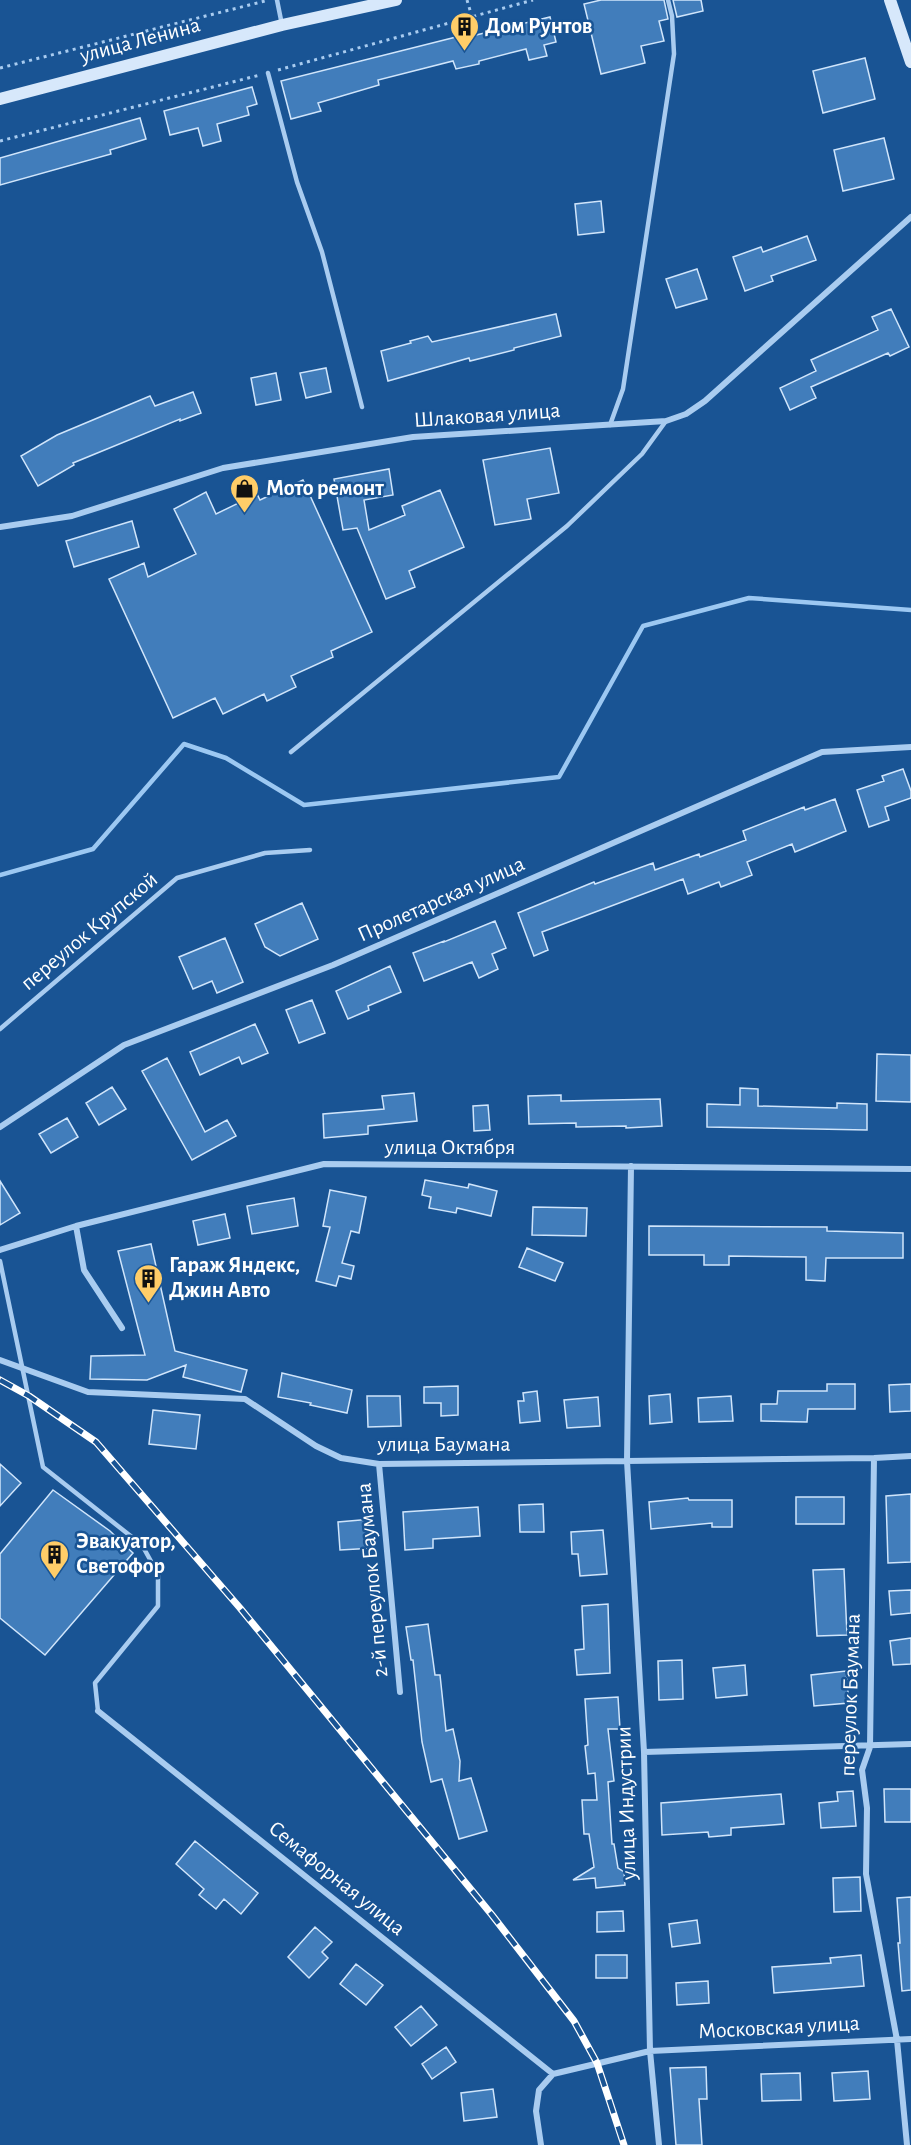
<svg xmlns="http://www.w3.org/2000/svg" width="911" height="2145" viewBox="0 0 911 2145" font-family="'Alegreya Sans',sans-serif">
<rect width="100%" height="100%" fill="#195494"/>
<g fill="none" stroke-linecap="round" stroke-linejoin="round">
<path stroke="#9cc8f2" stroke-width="4.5" d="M0 875 93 849 184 744 226 758 304 805 559 777 643 626 749 598 911 610"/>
</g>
<path fill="#417dbb" stroke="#d0e5fb" stroke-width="1.5" d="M601 0H664L668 19 659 21 664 41 641 46 645 63 601 74 584 4Z
M673 0H701L703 11 677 17Z
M550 17 556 42 544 45 547 56 529 60 526 49 479 61V64L456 69 453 61 378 80 379 85 318 103 321 111 291 119 281 81 472 33V36Z
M865 58 875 99 823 113 813 71Z
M252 87 257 104 247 107 249 115 217 124 221 141 203 146 198 128 170 135 164 111Z
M140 118 146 139 110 150 111 154 0 185V158Z
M884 138 894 179 843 191 834 150Z
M601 201 604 232 578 235 575 204Z
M807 236 816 260 771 276 773 281 745 291 733 257 761 247 763 252Z
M697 269 707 299 676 308 666 279Z
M891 309 909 347 890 356 888 353 811 387 816 398 790 410 780 388 816 371 811 360 878 330 872 317Z
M556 314 561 336 514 348V350L470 361 469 358 388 381 381 351 411 343 410 341 428 336 432 342Z
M326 368 331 392 306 398 300 373Z
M276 373 281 400 256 405 251 378Z
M193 392 201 413 180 421V419L73 463 74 465 38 486 21 456 57 435 150 396 155 406Z
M550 448 559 493 527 499 531 519 495 525 483 460Z
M389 469 393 495 364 500 369 530 405 515 402 506 440 490 464 547 409 571 415 587 386 599 357 528 343 530 334 479Z
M303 480 372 632 331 651 333 657 291 676 296 687 267 701 264 694 223 714 215 698 173 718 109 579 144 563 148 577 196 554 174 509 206 492 216 514 257 494 260 500Z
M132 521 139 547 74 567 66 541Z
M903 769 911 791V798L885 807 889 820 869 827 857 790 884 781 882 776Z
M835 799 846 831 795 852 792 844 747 862 752 875 721 887 719 882 688 894 683 879 542 932 548 950 534 956 518 913 594 882 595 884 653 863 655 870 699 854 700 857 746 840 743 831 804 807 805 810Z
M302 903 318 939 280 956 265 947 255 924Z
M495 921 506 948 492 954 498 969 479 978 472 962 424 981 413 953 444 941V942Z
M225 938 243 982 217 993 212 981 193 989 179 957Z
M390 966 401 992 368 1006 369 1010 348 1019 336 991Z
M312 1000 325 1033 299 1043 286 1010Z
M255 1024 268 1053 242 1064 239 1057 200 1075 190 1052Z
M877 1054 911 1055V1102L876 1101Z
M167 1058 205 1132 227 1120 236 1136 192 1160 142 1071Z
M112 1087 126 1109 99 1125 86 1103Z
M740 1088 758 1089V1106L837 1108V1103L867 1104V1130L707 1127V1104L740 1105Z
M414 1093 417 1121 368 1126V1134L324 1138 323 1114 384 1109 382 1096Z
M561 1095V1101L660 1099 662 1126 626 1128V1126L576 1127V1123L529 1124 528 1096Z
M488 1105 490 1130 474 1131 473 1106Z
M67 1118 78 1137 51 1153 39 1134Z
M425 1180 468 1188 469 1184 497 1191 491 1216 457 1208 456 1213 429 1208 431 1197 422 1195Z
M0 1181 20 1213 0 1225Z
M330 1190 366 1197 359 1233 351 1231 342 1263 354 1266 351 1279 339 1276 336 1286 316 1281 330 1227 323 1226Z
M294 1198 298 1226 252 1234 247 1206Z
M533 1207 587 1208 586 1236 532 1235Z
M225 1214 230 1238 198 1245 193 1221Z
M649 1226 827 1227V1231L903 1233V1258H826L825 1281 806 1280V1257L729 1256V1265H704V1255H649Z
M151 1244 175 1351 247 1370 241 1392 183 1377 186 1365 147 1380 90 1379 91 1356 145 1355 118 1251Z
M527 1248 563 1263 555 1281 519 1267Z
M282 1373 352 1390 347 1413 310 1405 311 1403 278 1397Z
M827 1384H855V1409H808L807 1422 761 1421V1404H777L778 1391H827Z
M911 1384V1411L890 1412 889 1385Z
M458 1386V1415L441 1416V1403H424V1387Z
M537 1391 540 1421 520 1423 518 1401H524L523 1393Z
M670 1394 672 1422 650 1424 649 1396Z
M367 1396H400L401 1426 368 1427Z
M731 1396 733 1421 699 1422 698 1398Z
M598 1397 600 1426 567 1428 564 1400Z
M153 1410 200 1415 196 1449 149 1444Z
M0 1464 21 1483 0 1506Z
M53 1490 110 1531 133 1553 45 1655 0 1618V1554Z
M911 1494V1562L888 1563 886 1496Z
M796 1497H844V1524H796Z
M688 1498 689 1500H732V1527H712V1523L651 1529 649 1502Z
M543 1504 544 1532H520L519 1505Z
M478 1507 480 1536 433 1539V1548L405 1550 403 1512Z
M372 1519 375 1548 340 1550 338 1522Z
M603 1530 607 1574 580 1576 578 1554H572L571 1532Z
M844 1569 847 1635 817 1636 813 1570Z
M911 1590V1613L891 1615 889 1591Z
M608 1604 610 1673 577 1675 575 1650 584 1649 582 1606Z
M428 1624 435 1675H440L446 1731 453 1729 460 1761 459 1781 471 1778 487 1831 459 1839 442 1779 431 1782 422 1742 413 1660H411L406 1627Z
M911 1638V1664L893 1665 890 1641Z
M682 1660 683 1699 659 1700 658 1661Z
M745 1665 747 1695 716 1698 713 1668Z
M846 1671 849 1703 814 1706 811 1675Z
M618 1697 620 1729H608L614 1781 608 1782 612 1844H614L618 1868 624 1872 625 1885 596 1888 595 1878 573 1880 594 1867 589 1834H584L582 1800H597L595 1773 588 1774 585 1746 588 1745 585 1699Z
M884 1789H911V1822H885Z
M853 1791 856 1826 821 1828 819 1803 838 1801 837 1792Z
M781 1794 784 1824 731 1828V1835L709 1837 708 1832 662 1835 661 1803Z
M195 1841 258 1893 241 1914 224 1899 216 1909 199 1895 204 1889 176 1864Z
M860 1877 861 1911 834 1912 833 1878Z
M911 1897V1990L902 1991 898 1943H900L897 1898Z
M623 1911 624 1931 597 1932V1912Z
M697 1920 700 1943 672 1947 669 1924Z
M315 1927 332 1942 322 1952 328 1958 309 1978 288 1957Z
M596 1955H627V1978H596Z
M861 1955 864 1986 774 1993 772 1967 831 1963 830 1958Z
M356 1964 383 1985 366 2005 340 1984Z
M708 1981 709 2003 677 2005 676 1983Z
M421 2006 437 2025 411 2046 395 2027Z
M446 2047 456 2062 432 2079 422 2064Z
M706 2067 707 2099H699L702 2145H676L670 2068Z
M868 2071 870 2099 834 2101 832 2073Z
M800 2073 801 2100 762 2101 761 2074Z
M493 2089 497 2117 464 2121 461 2093Z"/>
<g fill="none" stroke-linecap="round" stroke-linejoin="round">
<path stroke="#a9ccf0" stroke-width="3" stroke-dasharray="3 4.5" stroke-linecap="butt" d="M467 0 472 17
M0 68 269 0
M278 70 533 0
M0 141 260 75"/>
<path stroke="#a9ccf0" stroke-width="4.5" d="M277 0 282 25
M268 73 297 182 322 252 362 407
M610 425 623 389 674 54 672 16 668 0
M291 752 567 526 642 454 666 421
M0 1029 177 878 265 853 310 850
M0 1261 43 1467 142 1545 158 1574V1606L95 1683 98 1711"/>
<path stroke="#a9ccf0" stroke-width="6" d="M0 527 72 516 223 468 413 437 666 421 686 414 705 401 911 217
M0 1127 124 1045 333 965 822 752 911 747
M631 1166 627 1461 644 1752 650 2051 659 2145
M76 1226 84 1270 122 1328
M0 1250 76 1226 324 1164 911 1169
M0 1360 88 1392 245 1399 316 1446 341 1458 379 1464 874 1458 911 1456
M874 1458 870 1747 862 1770 867 1808 866 1874 897 2040 907 2145
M379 1464 400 1692
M98 1711 553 2074
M644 1752 911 1744
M541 2145 536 2111 539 2090 553 2074 650 2051 911 2039"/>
<path stroke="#d7e8fb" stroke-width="12" d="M890 0 911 62
M0 99 282 25 396 0"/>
<defs>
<path id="rail" d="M0 1380 29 1396 96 1442 240 1608 492 1915 574 2021 597 2063 624 2145"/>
</defs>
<use href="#rail" stroke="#fff" stroke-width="7"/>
<use href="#rail" stroke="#195494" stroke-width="4.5" stroke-dasharray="14" stroke-linecap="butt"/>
</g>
<defs>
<symbol id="building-pin" viewBox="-11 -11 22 30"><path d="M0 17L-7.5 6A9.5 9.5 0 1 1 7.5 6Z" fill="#ffcd68" stroke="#195494"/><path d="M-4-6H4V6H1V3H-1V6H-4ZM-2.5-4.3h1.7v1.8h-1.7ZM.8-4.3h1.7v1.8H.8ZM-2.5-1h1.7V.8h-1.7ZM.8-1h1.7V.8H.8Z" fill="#111"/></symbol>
<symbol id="shop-pin" viewBox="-11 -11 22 30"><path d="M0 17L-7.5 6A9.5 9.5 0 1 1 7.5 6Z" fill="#ffcd68" stroke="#195494"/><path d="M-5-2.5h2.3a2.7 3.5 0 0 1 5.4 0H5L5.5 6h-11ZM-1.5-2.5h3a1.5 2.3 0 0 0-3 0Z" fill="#111"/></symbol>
</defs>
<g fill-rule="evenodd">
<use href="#building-pin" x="448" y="10" width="33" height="45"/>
<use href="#shop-pin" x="228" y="472" width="33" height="45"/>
<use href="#building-pin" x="132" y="1262" width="33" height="45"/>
<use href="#building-pin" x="38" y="1538" width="33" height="45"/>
</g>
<g text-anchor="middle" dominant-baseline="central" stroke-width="5" stroke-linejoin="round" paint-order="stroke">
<g font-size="22" font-weight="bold" fill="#fff" stroke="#195494" text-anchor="start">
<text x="485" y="26">Дом Рунтов</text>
<text x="266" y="488">Мото ремонт</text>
<text x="169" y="1265">Гараж Яндекс,<tspan x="169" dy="25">Джин Авто</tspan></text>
<text x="76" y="1541">Эвакуатор,<tspan x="76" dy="25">Светофор</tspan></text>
</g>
<g font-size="22" fill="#fff" stroke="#195494">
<text transform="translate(140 40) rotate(-15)">улица Ленина</text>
<text transform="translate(487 415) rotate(-4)">Шлаковая улица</text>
<text transform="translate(441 899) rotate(-24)">Пролетарская улица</text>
<text transform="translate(89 931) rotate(-40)">переулок Крупской</text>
<text x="450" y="1147">улица Октября</text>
<text x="444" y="1444">улица Баумана</text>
<text transform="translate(372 1580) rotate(-95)">2-й переулок Баумана</text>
<text transform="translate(850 1695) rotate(-88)">переулок Баумана</text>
<text transform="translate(626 1803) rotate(-92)">улица Индустрии</text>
<text transform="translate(337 1878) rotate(39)">Семафорная улица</text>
<text transform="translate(779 2027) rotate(-3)">Московская улица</text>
</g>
</g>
</svg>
